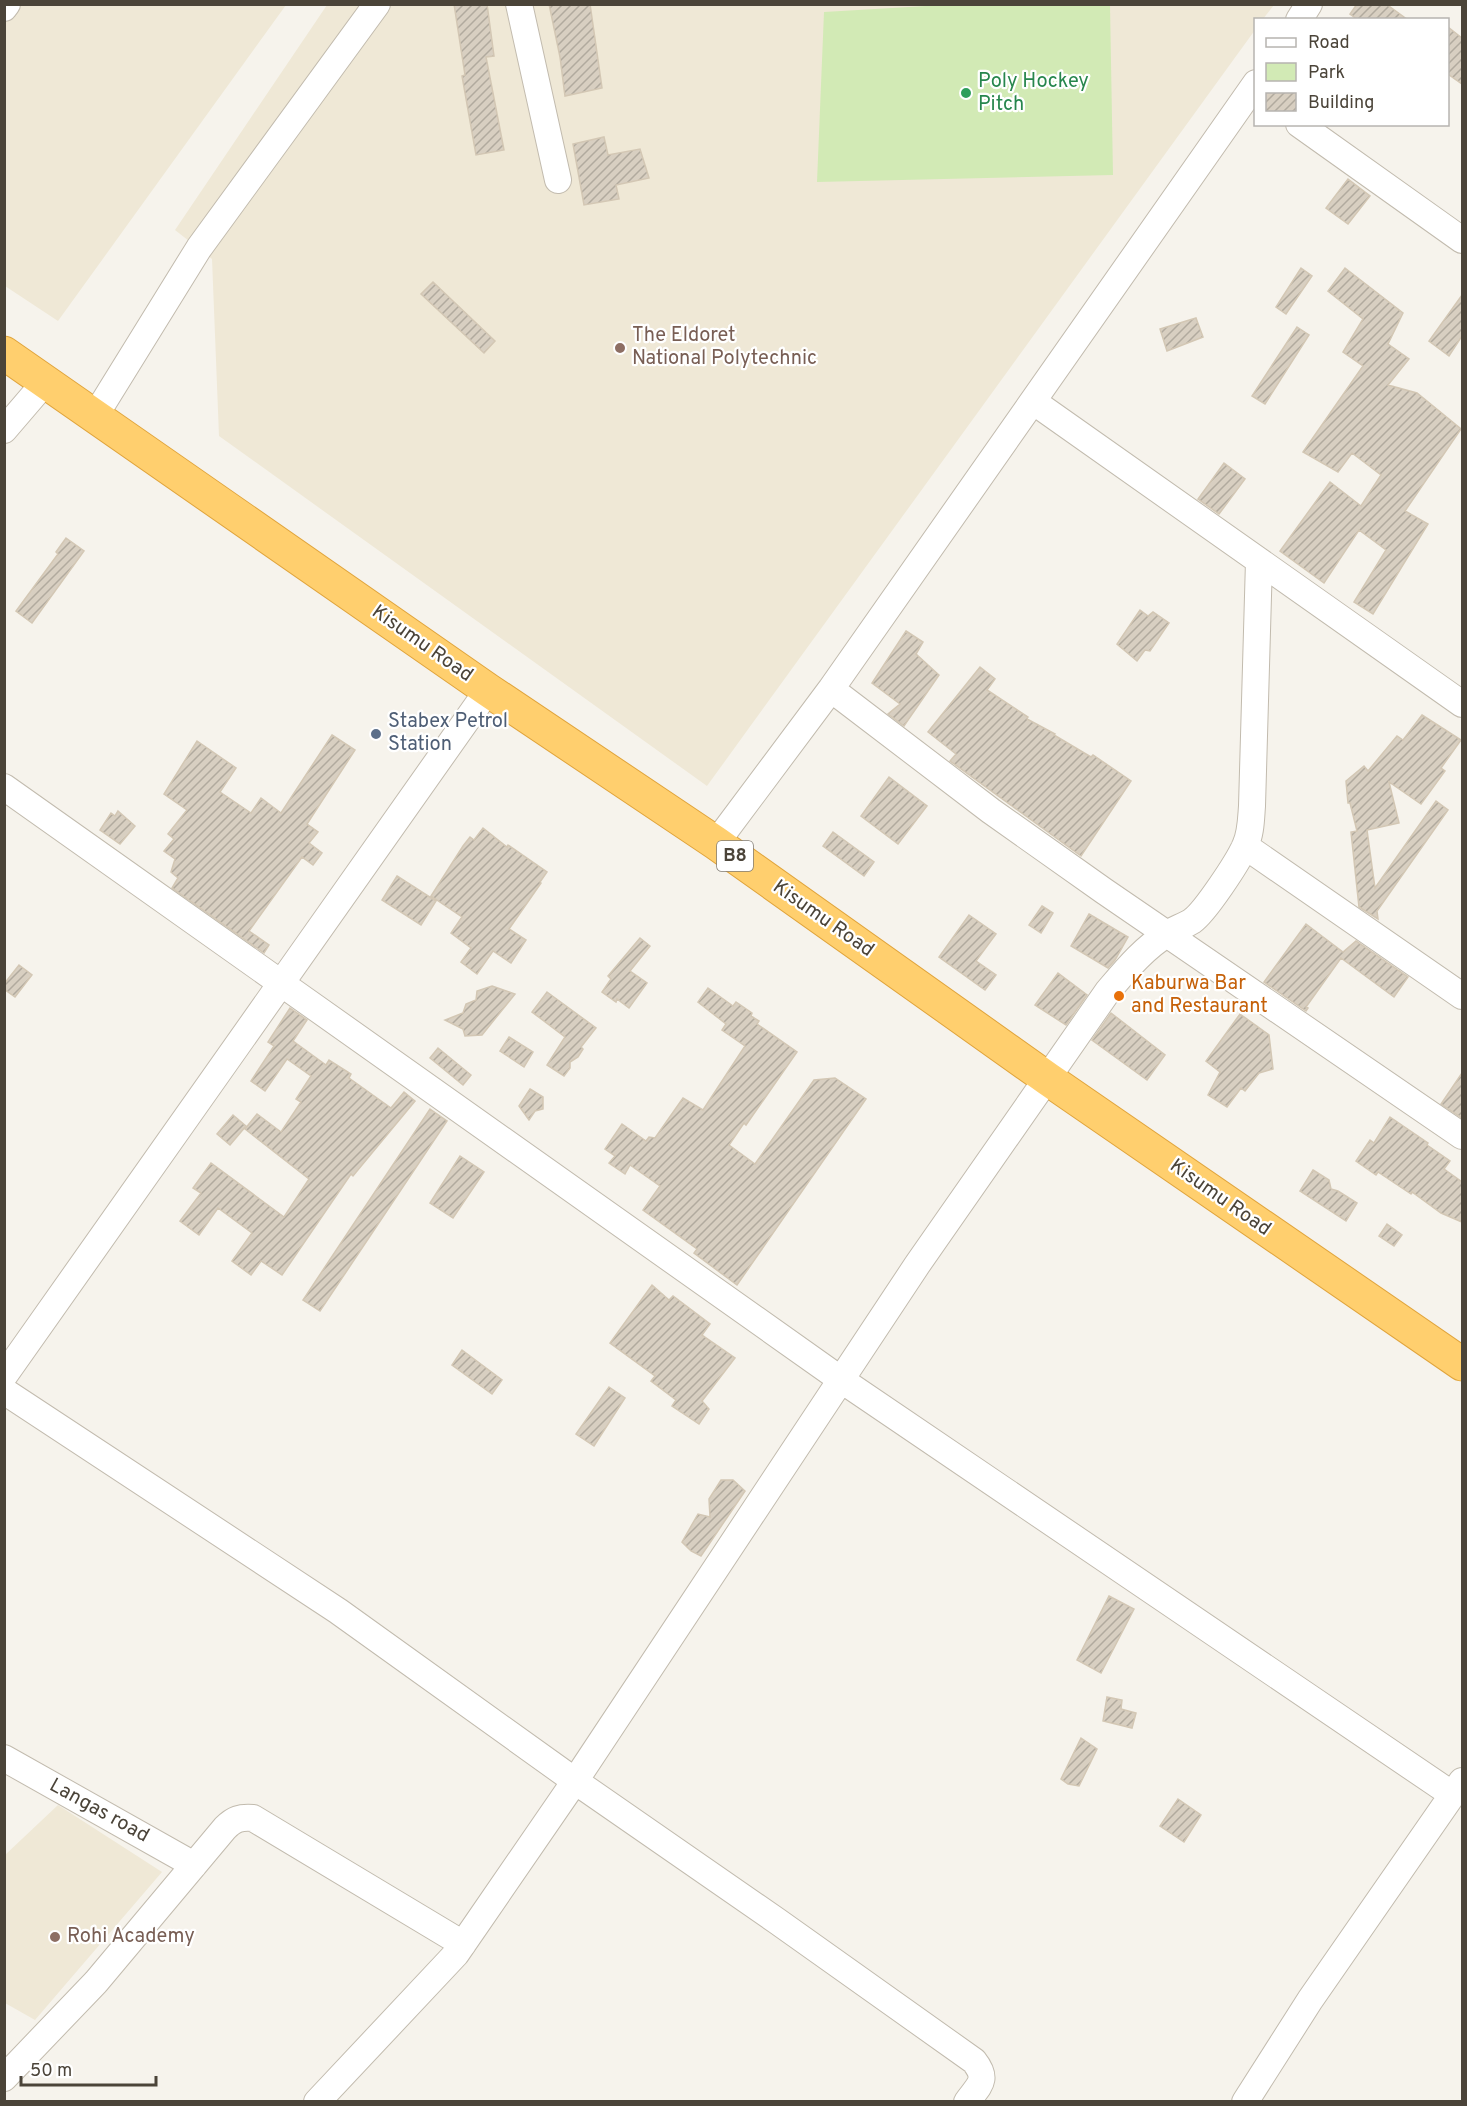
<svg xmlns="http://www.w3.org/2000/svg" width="1467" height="2106" viewBox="0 0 1467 2106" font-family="Overpass,sans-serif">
<defs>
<pattern id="building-hatch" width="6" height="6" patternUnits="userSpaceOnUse" patternTransform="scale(1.5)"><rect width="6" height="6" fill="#d8cfc1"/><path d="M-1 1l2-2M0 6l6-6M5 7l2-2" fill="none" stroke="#b1aa9e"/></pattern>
</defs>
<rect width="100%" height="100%" fill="#f6f3ec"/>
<path fill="#efe8d6" d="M4 5H286L58 321 5 286Z
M327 5H1274L1263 19 1256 20 1255 30 707 786 219 436 212 259 175 230Z
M58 1805 162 1872 35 2020 5 2003V1855Z"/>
<path fill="#d2eab5" d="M960 4 1110 5 1113 175 817 182 824 12Z"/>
<path fill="url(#building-hatch)" stroke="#d3c7b4" stroke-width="1.5" d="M454 4H487L494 56 486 57 504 150 476 155 462 76 465 75Z
M549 4H590L602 88 565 96 560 57Z
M1357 4H1386L1408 20H1358L1350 14Z
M1448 27 1462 38V84L1448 74Z
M604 137 608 155 640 149 649 178 616 185 619 199 584 205 573 144Z
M1348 179 1370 196 1348 224 1326 208Z
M1301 268 1312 276 1286 314 1276 307Z
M1345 268 1403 313 1388 344 1409 359 1388 385 1417 393 1461 429 1405 511 1428 524 1373 614 1354 602 1386 550 1359 530 1324 583 1280 551 1330 482 1361 506 1381 475 1352 453 1338 472 1303 452 1363 366 1343 352 1363 319 1328 291Z
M433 282 495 341 484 353 421 294Z
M1462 295V336L1449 356 1429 341Z
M1196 318 1203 337 1167 351 1160 329Z
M1297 327 1309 335 1265 404 1252 396Z
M1224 463 1245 479 1219 514 1198 499Z
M66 538 84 551 32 623 16 611 58 554 56 552Z
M1140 610 1148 616 1153 612 1169 623 1150 651 1145 650 1137 661 1117 644Z
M906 631 923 642 916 654 939 675 904 726 888 714 900 704 872 683Z
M980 667 995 679 987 690 1028 717 1027 719 1055 734 1054 735 1091 757 1093 755 1131 781 1081 856 950 761 956 754 928 732Z
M1422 715 1461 740 1441 768 1445 771 1421 804 1389 782 1399 823 1367 830 1375 888 1436 801 1448 810 1377 911 1378 919 1359 907 1351 832 1357 831 1350 803H1348L1346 781 1364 766 1368 771 1397 736 1403 740Z
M332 735 355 750 307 824 318 832 309 843 322 853 313 865 302 857 249 931 269 945 264 953 172 888 178 878 171 872 175 859 164 851 174 839 168 834 187 810 164 794 197 741 236 768 220 792 251 813 261 798 281 813Z
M889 777 927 806 898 844 861 816Z
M118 811 135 826 120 844 100 830 111 813 115 816Z
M483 828 507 847 508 845 547 872 540 882 541 883 509 929 526 940 511 963 493 951 477 974 461 962 471 948 451 933 462 917 431 896 463 846 470 837 474 840Z
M833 832 874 862 864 876 823 846Z
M397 876 436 901 421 925 382 900Z
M1042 906 1053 913 1041 933 1029 925Z
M1089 914 1128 937 1115 960 1108 968 1071 946Z
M969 915 996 934 976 961 996 975 985 990 939 957Z
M1306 924 1343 952 1356 941 1408 977 1394 997 1341 958 1306 1007 1308 1008 1306 1011 1264 982Z
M640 938 650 946 630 971 647 983 629 1008 617 999 616 1002 602 992 611 979 608 976Z
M19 965 32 975 15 997 4 989V984Z
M1058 973 1087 995 1066 1025 1035 1005Z
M492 986 515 994 482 1035 465 1036 463 1029 445 1020 463 1013 466 1004 476 1000 477 991Z
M708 988 733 1006 736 1002 752 1013 751 1016 759 1021 757 1024 797 1052 746 1125 744 1123 729 1145 755 1164 814 1080 835 1078 866 1099 737 1285 694 1253 697 1249 643 1210 660 1186 630 1165 625 1174 609 1163 615 1156 605 1149 622 1124 646 1141 649 1137 655 1138 683 1098 703 1110 745 1046 722 1030 726 1024 698 1002Z
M547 992 596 1028 581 1047 583 1049 578 1057 570 1062V1068L564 1076 547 1065 565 1037 532 1012Z
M290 1008 307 1020 293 1041 326 1065 329 1060 351 1074 349 1078 391 1108 404 1092 415 1101 353 1176 351 1174 282 1275 261 1261 251 1275 232 1261 252 1233 218 1208 199 1235 180 1221 201 1193 193 1188 211 1163 284 1217 309 1179 245 1129 257 1114 281 1132 301 1102 296 1099 311 1076 287 1059 265 1091 251 1081 274 1046 268 1042Z
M1111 1013 1165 1055 1147 1080 1092 1040Z
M1240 1014 1269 1035 1273 1069 1259 1073 1245 1091 1241 1088 1227 1107 1208 1095 1220 1072 1206 1061Z
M509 1037 533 1052 524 1067 500 1051Z
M438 1048 471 1075 463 1085 430 1058Z
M1462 1073V1118L1441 1104Z
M530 1089 543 1097V1109L535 1111 529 1120 519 1106Z
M430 1109 447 1121 320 1311 303 1300Z
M233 1115 246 1126 230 1145 217 1134Z
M1390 1117 1428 1143 1427 1145 1450 1161 1444 1169 1462 1182V1222L1441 1213 1412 1192 1411 1194 1378 1172 1376 1175 1356 1161 1370 1140 1374 1143Z
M460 1156 484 1172 453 1218 430 1203Z
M1313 1170 1329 1180 1331 1189 1338 1191 1357 1203 1346 1221 1300 1191Z
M1387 1224 1402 1235 1394 1246 1379 1236Z
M652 1285 669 1300 673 1296 710 1324 702 1335 735 1358 702 1401 709 1409 699 1424 672 1406 676 1400 651 1381 655 1376 610 1343Z
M462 1350 502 1380 492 1394 452 1365Z
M609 1387 625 1398 594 1446 576 1434Z
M721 1480H733L745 1491 701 1556 691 1551 682 1542 698 1514 710 1517 709 1499Z
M1109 1596 1134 1609 1101 1673 1077 1660Z
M1107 1697 1122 1700 1121 1709 1136 1713 1132 1728 1103 1721Z
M1081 1738 1097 1749 1079 1786 1068 1784 1061 1779Z
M1178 1799 1201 1815 1184 1842 1160 1826Z"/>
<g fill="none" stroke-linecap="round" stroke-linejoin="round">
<defs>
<path id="minor" d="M519 4 558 180
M4 8 7 4
M1299 20 1309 4
M1299 124 1462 240
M1034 402 1462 704
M95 416 199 248 377 4
M4 430 46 381
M831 689 991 811 1104 891 1462 1136
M4 787 840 1379 1453 1795
M716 843 831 689 1256 83
M1245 846 1462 996
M4 1376 488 690
M4 1391 338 1611 575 1781 777 1921 974 2061C989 2080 979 2085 967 2102
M4 1758 194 1865
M4 2078 96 1982 225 1828C234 1819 240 1817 253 1818L463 1944
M317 2102 456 1954 575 1781 917 1265 1108 991C1126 970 1144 948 1167 934 1175 929 1184 926 1192 921 1205 912 1238 862 1245 846 1251 834 1251 819 1252 806L1259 561
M1245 2102 1310 2000 1462 1781"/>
<path id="highway" d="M4 353 488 690 716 843 1048 1079 1462 1364"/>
</defs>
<use href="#minor" stroke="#c2bbae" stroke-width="28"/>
<use href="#highway" stroke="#e0a43c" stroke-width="35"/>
<use href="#minor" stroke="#fff" stroke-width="26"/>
<use href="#highway" stroke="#ffcf6e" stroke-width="33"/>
</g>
<circle fill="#2e9e5b" stroke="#fff" stroke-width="2" cx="966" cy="93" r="6"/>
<g fill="#8d6e63" stroke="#fff" stroke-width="2">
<circle cx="620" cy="348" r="6"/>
<circle cx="55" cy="1937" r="6"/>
</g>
<circle fill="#5c6f8a" stroke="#fff" stroke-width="2" cx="376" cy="734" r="6"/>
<circle fill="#e8710a" stroke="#fff" stroke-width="2" cx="1119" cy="996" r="6"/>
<g text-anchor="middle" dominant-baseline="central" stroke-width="4.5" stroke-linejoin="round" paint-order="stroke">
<rect fill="#fff" stroke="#817c74" stroke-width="1.5" x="717" y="841" width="36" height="30" rx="4.5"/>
<g font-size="18" font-weight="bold" fill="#4b4439">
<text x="735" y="856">B8</text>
</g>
<g font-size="20" fill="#27864d" stroke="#fff" text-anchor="start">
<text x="978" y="82">Poly Hockey<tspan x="978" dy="23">Pitch</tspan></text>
</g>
<g font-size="20" fill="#785e54" stroke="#fff" text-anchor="start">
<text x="632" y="336">The Eldoret<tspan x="632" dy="23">National Polytechnic</tspan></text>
<text x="67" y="1937">Rohi Academy</text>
</g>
<g font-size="20" fill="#4b4439" stroke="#fff">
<text transform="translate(422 644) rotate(35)">Kisumu Road</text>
<text transform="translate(823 919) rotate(35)">Kisumu Road</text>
<text transform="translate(1220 1198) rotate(35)">Kisumu Road</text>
<text transform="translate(99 1811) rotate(29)">Langas road</text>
</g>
<g font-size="20" fill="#4e5e75" stroke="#fff" text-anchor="start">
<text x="388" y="722">Stabex Petrol<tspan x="388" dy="23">Station</tspan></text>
</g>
<g font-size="20" fill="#c56008" stroke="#fff" text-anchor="start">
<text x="1131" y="984">Kaburwa Bar<tspan x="1131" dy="23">and Restaurant</tspan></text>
</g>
</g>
<rect width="1467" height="2106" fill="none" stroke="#4b4439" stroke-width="12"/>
<rect x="1254" y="18" width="195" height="108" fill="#ffffff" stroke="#b7b4b0" stroke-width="1.5"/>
<rect x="1266" y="38" width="30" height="9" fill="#ffffff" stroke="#b7b4b0" stroke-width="1.5"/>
<text x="1308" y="48" font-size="18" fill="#4b4439">Road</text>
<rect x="1266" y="63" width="30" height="18" fill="#d2eab5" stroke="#b7b4b0" stroke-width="1.5"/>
<text x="1308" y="78" font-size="18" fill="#4b4439">Park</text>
<rect x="1266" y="93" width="30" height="18" fill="url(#building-hatch)" stroke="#b7b4b0" stroke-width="1.5"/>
<text x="1308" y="108" font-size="18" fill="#4b4439">Building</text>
<path d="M21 2076v9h135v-9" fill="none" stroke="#4b4439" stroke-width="3"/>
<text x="30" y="2076" font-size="18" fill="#4b4439" stroke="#ffffff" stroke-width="4.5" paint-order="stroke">50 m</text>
</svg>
